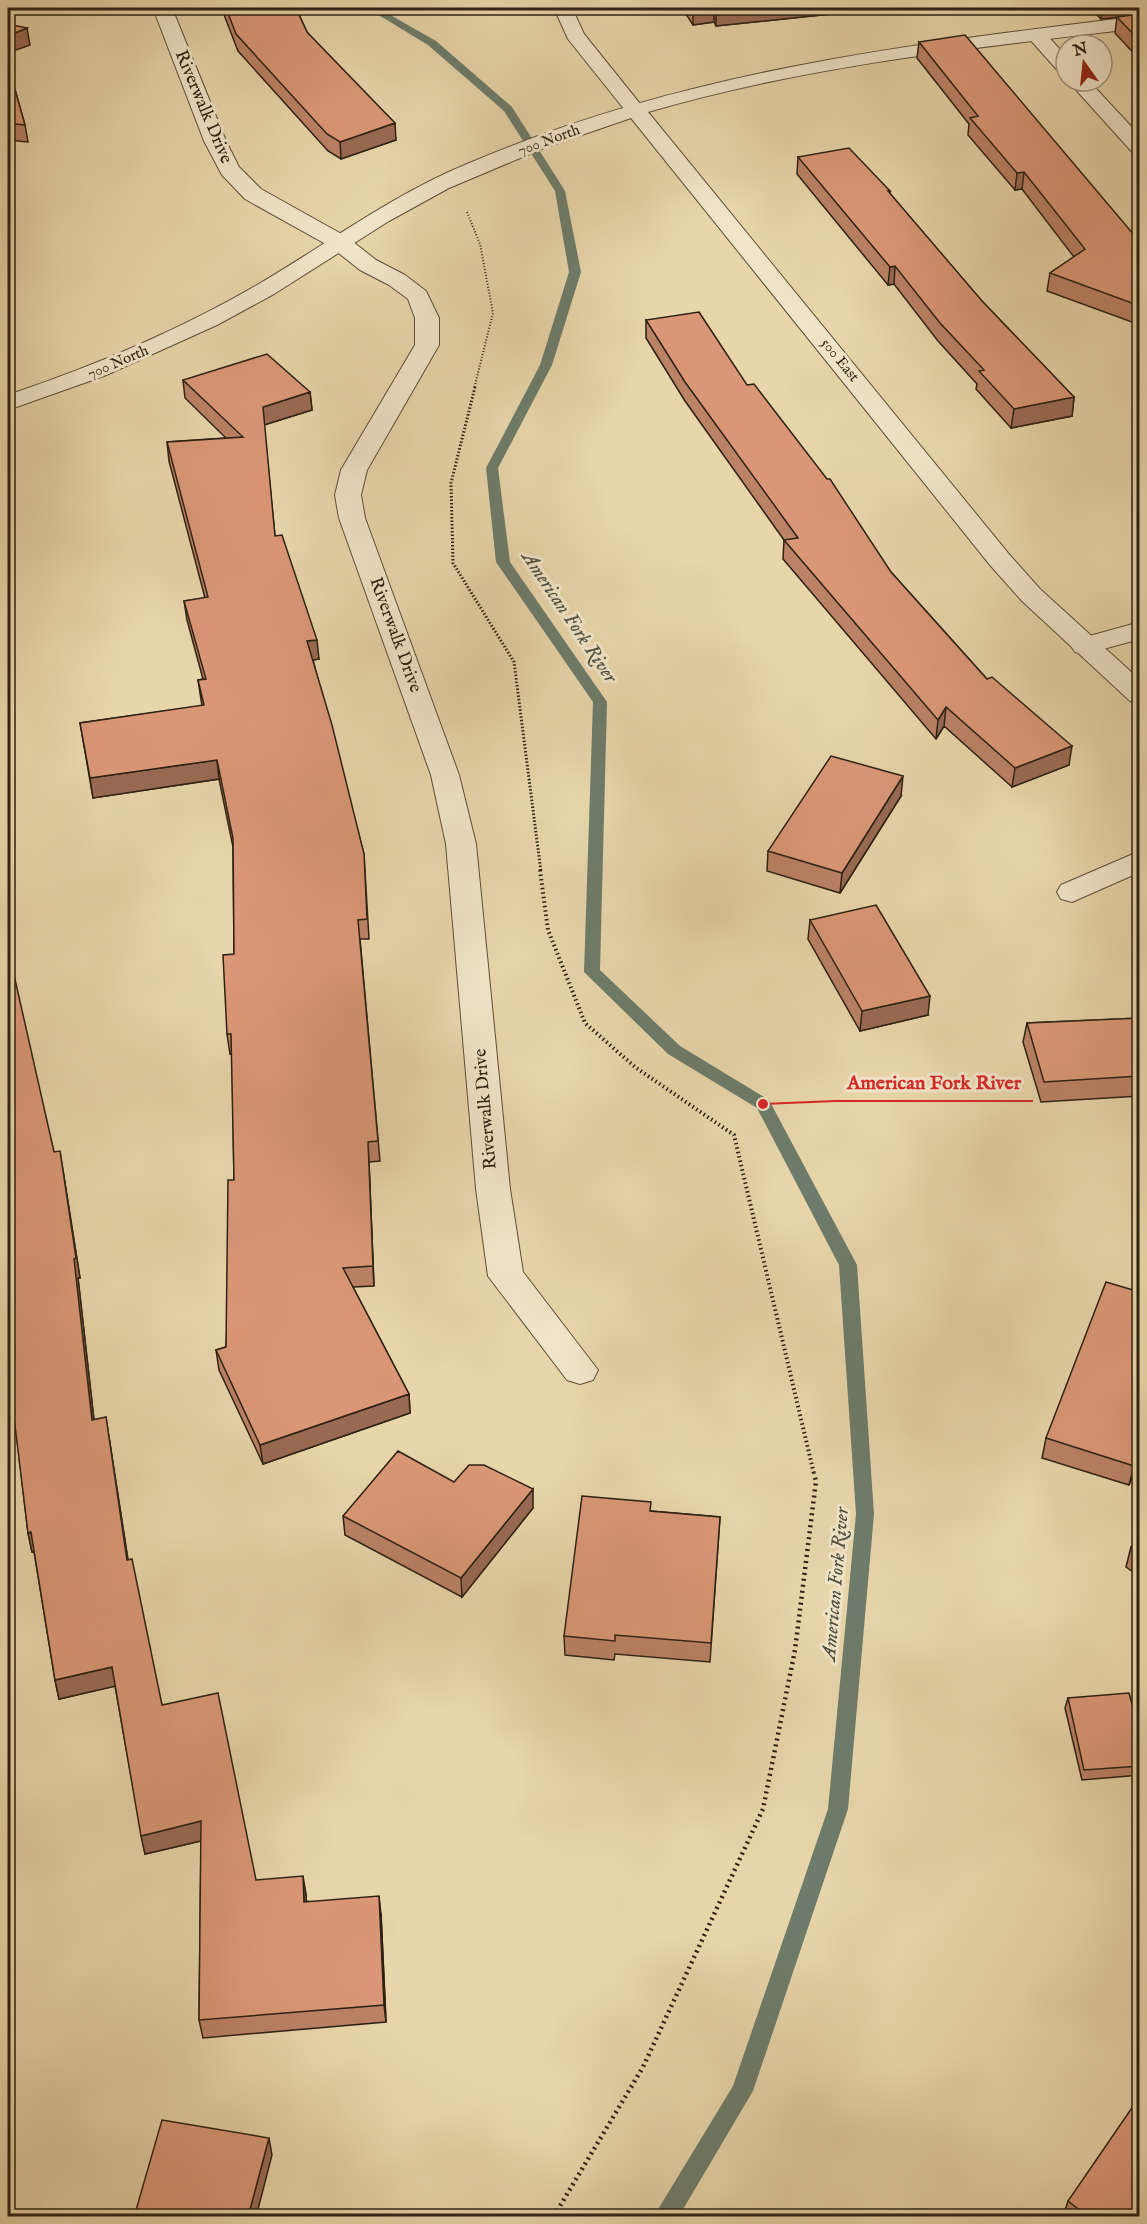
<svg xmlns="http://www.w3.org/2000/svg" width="1147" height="2224" viewBox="0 0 1147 2224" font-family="'IM FELL English',serif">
<rect width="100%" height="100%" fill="#e8d5aa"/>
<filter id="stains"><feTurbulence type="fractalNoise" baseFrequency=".00333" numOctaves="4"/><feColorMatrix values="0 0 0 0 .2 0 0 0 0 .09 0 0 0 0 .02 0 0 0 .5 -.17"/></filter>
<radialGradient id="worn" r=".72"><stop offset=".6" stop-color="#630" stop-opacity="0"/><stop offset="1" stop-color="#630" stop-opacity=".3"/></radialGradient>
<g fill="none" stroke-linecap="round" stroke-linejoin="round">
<path fill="#6d7c6b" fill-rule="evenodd" d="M367 8H378L436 41 512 107 565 191 581 272 552 365 498 468 510 562 607 702 600 970 680 1046 769 1100 857 1265 874 1514 848 1809 753 2091 679 2216H654L733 2086 828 1809 856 1514 839 1265 757 1108 668 1054 584 972 593 702 496 562 486 468 540 365 569 272 555 191 504 111 428 45Z"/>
<defs>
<path id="minor" d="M153 8H172L226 141 239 167 261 189 347 237 376 260 405 275 426 291 439 318V345L367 470 361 495 365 518 459 775 476 844 510 1189 523 1272 598 1370 593 1380 580 1384 567 1380 488 1276 476 1189 446 844 431 775 339 518 335 495 341 470 415 345V318L408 299 389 285 360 270 331 247 245 199 222 175 204 141Z
M554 8H572L584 34 645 110 642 114H628L568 39Z
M1036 29 1043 31 1066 56V74L1059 72 1026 35 1029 31Z
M1068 81H1089L1140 136V155L1133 153Z
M1140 622V639L1085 654 1075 652 1071 646 1075 640Z
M1140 851V872L1072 902 1061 899 1057 892 1061 885Z"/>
<path id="tertiary" d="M1140 16V28C974 48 808 65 648 112L1008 553 1040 589 1140 680V703L1130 701 1022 601 990 565 631 118 544 148 449 188 389 221 274 294 217 325 104 376 8 410V395C94 366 178 331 257 285 327 244 392 195 467 164 686 70 906 45 1140 16Z"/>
</defs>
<use href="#minor" stroke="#5c4e38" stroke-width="2"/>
<use href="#tertiary" stroke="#5c4e38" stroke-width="2"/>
<path stroke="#2d2112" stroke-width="2" stroke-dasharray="1 2" stroke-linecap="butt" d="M467 212 480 244 493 313 474 389"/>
<path stroke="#2d2112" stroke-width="3" stroke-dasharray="1.5 2" stroke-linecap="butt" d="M475 387 451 483 453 563 514 662 541 872"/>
<path stroke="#2d2112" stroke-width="4" stroke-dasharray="1.5 3" stroke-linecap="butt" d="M540 870 548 930 585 1023 635 1067 734 1135 814 1474"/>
<path stroke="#2d2112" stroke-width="4.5" stroke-dasharray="2 4" stroke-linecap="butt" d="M554 2216 643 2067 763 1809 795 1650 816 1481 814 1473"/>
<use href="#minor" fill="#f0e4c8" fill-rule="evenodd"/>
<use href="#tertiary" fill="#f0e4c8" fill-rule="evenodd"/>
</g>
<path fill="#bb8266" stroke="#2d2112" stroke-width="1.5" d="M222 8H296L307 32 396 140 341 159 328 151 238 51 223 12Z
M682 8H888L716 26 714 22 693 25Z
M1090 8H1140V60L1115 33 1117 17H1120L1101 19Z
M919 42 1140 242V325L1047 291 1050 273 1074 257 1022 189 1015 190 968 135 969 124 917 58Z
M8 65 25 125 28 142 8 140Z
M798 157 890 191V194L982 301 1074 397 1072 416 1011 428 976 389 977 384 938 341 894 284 888 285 797 174Z
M646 320 747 385 891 572 987 679 1069 765 1012 787 944 726 936 739 783 559 784 540 685 401 646 338Z
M183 380 310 392 312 410 264 425 275 536 319 659 313 660 364 854 369 939H360L380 1161 369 1162 374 1286 353 1287 409 1394 410 1413 263 1464 219 1370 216 1350 226 1347 234 1180 232 1053 230 1054 227 1034 234 954 233 847 219 779 93 798 80 723 202 706 198 680 203 679 187 620 184 601 205 598 169 461 167 442 226 438 185 398Z
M901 796 840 893 767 871 768 851Z
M810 920 928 1015 860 1031 808 939Z
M8 966 54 1152 63 1171 80 1278H78L94 1419 109 1437 128 1560 162 1705 256 1880 306 1894V1901L381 1914 386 2022 203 2038 199 2020 201 1841 145 1854 115 1686 59 1699 55 1680 34 1552H32L28 1533 12 1396H8Z
M1140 1018V1096L1041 1102 1023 1042 1027 1023Z
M1140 1236V1254L1136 1250Z
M1140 1292V1456L1129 1485 1042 1458 1046 1438Z
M454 1482 533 1508 462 1597 345 1535 343 1516Z
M651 1511 720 1517 710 1662 615 1654 614 1660 565 1655 564 1636Z
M1140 1540V1577L1126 1567 1131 1547Z
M1068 1698 1140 1732V1775L1082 1780 1065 1708Z
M1068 2201 1140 2217H1063Z"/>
<path fill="#996a53" stroke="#2d2112" stroke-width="1.5" d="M658 8H681L658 10Z
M693 8H714V22L693 25Z
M735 8H888L716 26V9Z
M1102 8H1140V15L1101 19Z
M27 28 30 45 8 53V36Z
M395 123 396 140 341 159 340 142Z
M1024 172 1022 189 1015 190 1017 173Z
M895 266 894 284 888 285 890 267Z
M310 392 312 410 264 425 263 407Z
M1074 397 1072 416 1011 428 1014 409Z
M317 640 319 659 309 661 307 641Z
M946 707 944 726 936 739 938 720Z
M1072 746 1069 765 1012 787 1015 768Z
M217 760 219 779 93 798 90 778Z
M903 776 901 796 840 893 842 873Z
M930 996 928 1015 860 1031 862 1011Z
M368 1142 369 1162 374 1286 373 1266Z
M60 1151 80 1278H78L96 1439 92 1420Z
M8 1376H9L14 1395 8 1396Z
M409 1394 410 1413 263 1464 260 1445Z
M106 1417 109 1437 131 1579 127 1560Z
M1140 1449V1456L1129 1485 1134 1466Z
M533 1489V1508L462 1597 461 1578Z
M31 1532 35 1551 32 1552 28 1533Z
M112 1667 116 1686 59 1699 55 1680Z
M201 1821 205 1840 145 1854 141 1836Z
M303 1876 306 1894 307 1920 304 1902Z
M379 1896 381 1914 386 2022 384 2005Z
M269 2138 272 2155 256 2217H248Z"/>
<path fill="#da9777" stroke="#2d2112" stroke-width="1.5" d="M226 8H296L307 32 395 123 340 142 327 134 236 34Z
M715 8H735L716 9Z
M1140 14V41L1117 17Z
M8 24 27 28 8 36Z
M965 35 1140 242V306L1050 273 1085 249 1024 172 1017 173 970 118 978 116 919 42Z
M8 65 25 125 8 123Z
M849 148 890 191H888L982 301 1074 397 1014 409 979 371 984 370 940 323 895 266 890 267 798 157Z
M699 312 747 385 754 384 827 479H830L891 572 987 679 992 677 1072 746 1015 768 946 707 938 720 784 540 798 538 685 382 646 320Z
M267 354 310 392 263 407 275 536 282 535 317 640 307 641 332 725 364 854 367 919 358 920 378 1141 368 1142 373 1266 343 1268 409 1394 260 1445 216 1350 226 1347 228 1180H234L231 1034H227L223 955 234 954 233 838 217 760 90 778 80 723 204 705 198 680 206 679 184 601 208 597 167 442 243 437 183 380Z
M831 756 903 776 842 873 768 851Z
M876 905 930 996 862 1011 810 920Z
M8 966H12L54 1152 60 1151 76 1258 74 1259 92 1420 106 1417 127 1560 132 1559 162 1705 218 1693 256 1880 303 1876 304 1902 379 1896 384 2005 199 2020 201 1821 141 1836 112 1667 55 1680 31 1532 28 1533 9 1376H8Z
M1140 1018V1076L1044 1082 1027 1023Z
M1106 1282 1140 1292V1449L1134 1466 1046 1438Z
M398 1451 454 1482 469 1465H484L533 1489 461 1578 343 1516Z
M582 1496 651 1502 650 1511 720 1517 711 1643 615 1635V1641L564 1636Z
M1140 1540V1554L1131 1547Z
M1129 1693 1140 1732V1766L1084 1770 1068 1698Z
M1138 2099 1140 2100V2217H1089L1068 2201Z
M162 2120 269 2138 248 2217H134Z"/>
<g text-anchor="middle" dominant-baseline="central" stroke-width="6" stroke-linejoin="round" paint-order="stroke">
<g font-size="15" fill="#2d2112" stroke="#f0e4c8">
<text transform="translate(549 140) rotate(-20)">700 North</text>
<text transform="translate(840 360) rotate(51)">500 East</text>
<text transform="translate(118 362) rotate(-23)">700 North</text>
</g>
<g font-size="18" fill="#2d2112" stroke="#f0e4c8">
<text transform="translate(203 107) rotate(67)">Riverwalk Drive</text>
<text transform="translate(395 635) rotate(70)">Riverwalk Drive</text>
<text transform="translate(486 1109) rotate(-95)">Riverwalk Drive</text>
</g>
<g font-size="20" font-style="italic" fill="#4d4f3f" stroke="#f0e4c8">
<text transform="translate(569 617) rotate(56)">American Fork River</text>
<text transform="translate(836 1584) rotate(-85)">American Fork River</text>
</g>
</g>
<path fill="none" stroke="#d62828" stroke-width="2" d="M763 1104L835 1101H1033"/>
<circle fill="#d62828" stroke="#f0e4c8" stroke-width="2" cx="763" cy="1104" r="6"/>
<g font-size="20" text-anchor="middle" font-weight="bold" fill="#d62828" stroke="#f0e4c8" stroke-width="6" stroke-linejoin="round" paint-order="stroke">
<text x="934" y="1089">American Fork River</text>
</g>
<rect width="1147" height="2224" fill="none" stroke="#e8d5aa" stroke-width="30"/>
<rect x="9" y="9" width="1129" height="2206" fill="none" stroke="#2d2112" stroke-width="3"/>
<rect x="15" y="15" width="1117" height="2194" fill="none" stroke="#2d2112" stroke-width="1.5"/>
<g transform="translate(1084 63) rotate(345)"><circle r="28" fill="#f0e4c8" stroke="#a2967f" stroke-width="1.5"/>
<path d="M0-4.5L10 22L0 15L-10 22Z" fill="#8f2418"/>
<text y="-9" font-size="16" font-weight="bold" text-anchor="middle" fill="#2d2112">N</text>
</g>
<rect width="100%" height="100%" filter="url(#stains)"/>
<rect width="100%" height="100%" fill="url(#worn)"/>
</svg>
